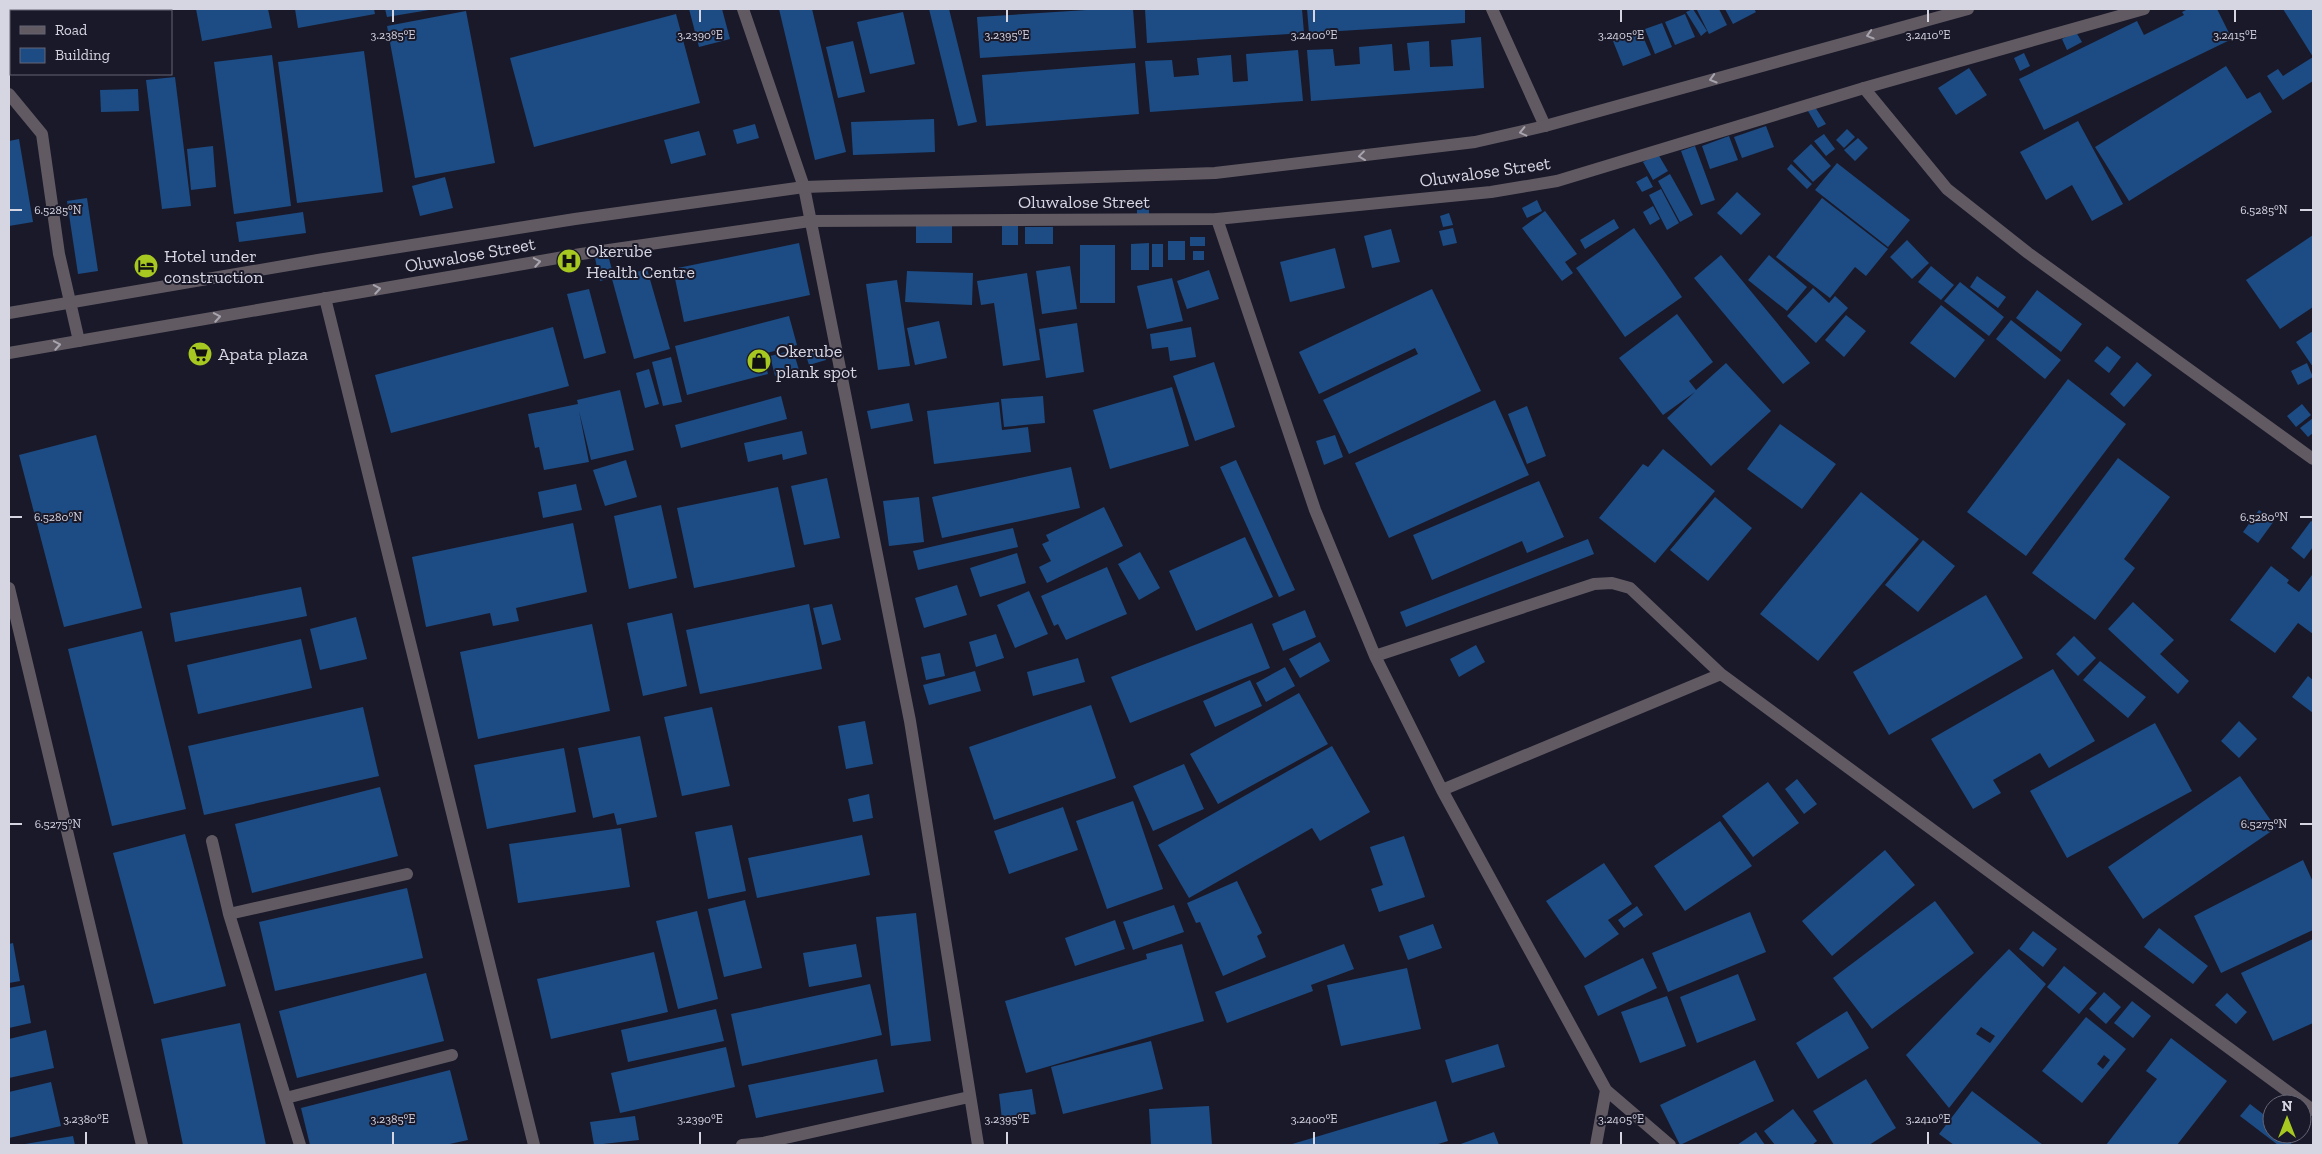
<svg xmlns="http://www.w3.org/2000/svg" width="2322" height="1154" viewBox="0 0 2322 1154" font-family="'Zilla Slab',serif">
<rect width="100%" height="100%" fill="#1a192a"/>
<path fill="#1c4c83" fill-rule="evenodd" d="M121 9H153V11H122Z
M196 9H268L272 28 202 41Z
M295 9H374L375 14 298 28Z
M385 9H429V10L387 17Z
M689 9H722L730 39 699 47Z
M779 9H812L846 152 815 160Z
M929 9H949L977 122 958 126Z
M1102 9H1133L1136 48 980 58 977 17Z
M1145 9H1302L1304 33 1147 43Z
M1307 9H1465V23L1309 33Z
M1693 9 1707 31 1701 36 1686 12Z
M1700 9H1719L1727 25 1709 34 1697 10Z
M1725 9H1754L1756 12 1733 24Z
M2188 9H2217L2232 39 2044 130 2019 79 2137 21 2144 35 2184 15 2182 12Z
M2283 9H2313V57Z
M466 11 495 163 415 178 387 26Z
M903 12 915 64 870 74 857 22Z
M676 14 700 103 534 147 510 58Z
M1685 14 1695 37 1675 45 1665 22Z
M1662 23 1672 47 1655 54 1645 29Z
M1640 30 1651 55 1623 66 1613 41Z
M2076 32 2082 42 2067 50 2062 39Z
M1481 37 1484 88 1311 101 1307 50 1333 49 1335 66 1360 64 1359 47 1392 44 1394 71 1410 70 1407 43 1429 41 1430 67 1453 66 1451 40Z
M853 41 865 92 838 98 826 47Z
M1298 50 1303 101 1150 112 1145 61 1172 60 1174 77 1199 75 1197 58 1231 55 1233 82 1248 81 1246 54Z
M364 51 383 192 297 203 278 62Z
M2024 53 2030 66 2020 71 2014 58Z
M272 55 291 206 234 214 214 62Z
M2313 57V81L2283 100 2267 76 2278 69 2283 76Z
M1135 63 1139 114 986 126 982 75Z
M2226 66 2247 99 2260 92 2272 112 2129 201 2095 147Z
M1969 68 1987 95 1956 115 1938 88Z
M175 77 191 206 162 209 146 80Z
M138 89 139 111 101 112 100 90Z
M1815 107 1826 124 1818 128 1808 111Z
M934 119 935 152 853 155 851 122Z
M2078 121 2123 204 2092 221 2072 185 2046 200 2020 152Z
M755 124 759 138 737 144 733 130Z
M1766 126 1774 147 1742 158 1734 137Z
M1847 129 1855 137 1844 148 1836 140Z
M699 131 706 155 671 164 664 140Z
M1824 134 1835 149 1826 156 1814 141Z
M1729 136 1738 160 1710 169 1702 146Z
M1858 138 1868 148 1855 161 1844 150Z
M19 139 33 222 9 226V141Z
M1811 144 1831 166 1813 182 1793 161Z
M213 146 216 187 191 190 187 149Z
M1695 146 1715 200 1701 205 1681 151Z
M1658 154 1668 171 1653 180 1643 162Z
M1837 163 1910 220 1888 247 1815 190Z
M1791 164 1812 184 1807 189 1787 169Z
M1670 174 1693 215 1680 222 1658 181Z
M1647 176 1653 187 1642 192 1636 182Z
M445 177 453 208 420 216 412 186Z
M1661 189 1679 223 1667 230 1649 195Z
M1737 192 1761 214 1741 235 1717 213Z
M87 198 98 271 78 274 67 201Z
M1822 198 1888 249 1866 276 1855 267 1830 298 1776 257Z
M1537 200 1542 211 1527 218 1522 208Z
M1653 206 1660 219 1650 225 1643 212Z
M1137 208H1149V219H1137Z
M1545 211 1577 254 1565 262 1573 273 1562 281 1522 228Z
M303 212 306 233 239 242 236 222Z
M1449 213 1453 225 1443 227 1440 216Z
M1614 219 1619 228 1585 249 1580 240Z
M916 224H952V243H916Z
M1002 226H1018V245H1002Z
M1025 227H1053V244H1025Z
M1453 228 1457 243 1443 246 1439 231Z
M1634 228 1682 297 1625 337 1576 268Z
M1391 229 1400 262 1372 268 1364 236Z
M2313 235V307L2280 329 2246 280Z
M1190 237H1205V246H1190Z
M1907 240 1929 263 1912 279 1890 257Z
M1168 241H1185V260H1168Z
M799 243 810 295 684 322 673 269Z
M1149 243V270H1131V244Z
M1152 244H1163V267H1152Z
M1080 245H1115V303H1080Z
M1335 248 1345 288 1290 302 1280 262Z
M1193 251H1204V260H1193Z
M608 255 614 277 600 281 595 258Z
M1721 255 1810 363 1783 384 1694 278Z
M1769 255 1807 287 1787 311 1748 280Z
M1070 266 1077 309 1042 314 1036 271Z
M1931 266 1954 285 1941 300 1918 282Z
M647 269 670 349 634 359 612 279Z
M1209 270 1219 299 1187 309 1177 281Z
M907 271 973 273 972 305 905 302Z
M1027 273 1040 360 1003 366 994 303 981 305 977 281Z
M1977 276 2006 297 1998 308 1970 287Z
M1172 278 1183 321 1147 329 1137 286Z
M897 280 910 366 878 370 866 284Z
M1960 282 2004 317 1989 336 1944 301Z
M1813 288 1829 303 1835 296 1848 308 1816 343 1787 316Z
M589 289 606 353 584 359 567 294Z
M1432 289 1481 391 1349 454 1323 400 1418 354 1415 348 1319 394 1299 352Z
M2037 290 2082 324 2061 352 2016 318Z
M1941 305 1985 340 1955 378 1910 343Z
M1677 314 1713 362 1689 381 1696 390 1726 363 1771 411 1711 466 1667 418 1695 392 1663 415 1619 358Z
M1846 315 1866 331 1844 357 1825 340Z
M789 316 797 345 763 354 768 374 687 395 675 346Z
M2011 320 2061 360 2045 379 1996 339Z
M939 321 947 358 915 365 907 328Z
M1077 323 1084 372 1046 378 1039 329Z
M553 327 569 386 391 433 375 375Z
M1191 327 1196 357 1170 361 1168 347 1152 349 1150 334Z
M2313 331V367L2296 342Z
M2107 346 2121 357 2109 373 2094 361Z
M822 348 826 360 809 365 805 352Z
M793 350 799 370 775 376 770 356Z
M671 357 682 402 663 406 652 362Z
M1214 362 1235 427 1195 441 1173 376Z
M2137 362 2152 375 2124 407 2110 394Z
M2307 363 2313 377 2298 385 2291 371Z
M649 369 659 404 645 408 636 373Z
M2068 379 2126 424 2026 556 1967 512Z
M1172 387 1189 446 1110 469 1093 410Z
M620 390 634 450 591 460 579 411 589 462 544 470 539 447 535 448 528 414 578 404 577 400Z
M781 396 787 419 681 448 675 425Z
M1043 396 1045 423 1004 427 1001 399Z
M1495 400 1529 475 1389 538 1355 463Z
M999 402 1002 430 1028 427 1031 452 934 464 927 411Z
M909 403 913 421 871 429 867 411Z
M2302 404 2311 415 2296 427 2287 416Z
M1527 406 1546 456 1527 464 1508 414Z
M2313 418V433L2308 437 2300 428Z
M1780 424 1836 464 1802 509 1747 469Z
M802 431 807 454 783 460 782 454 748 462 744 443Z
M96 435 142 608 64 627 19 455Z
M1335 435 1343 457 1324 465 1316 441Z
M1663 449 1715 491 1655 563 1599 518 1643 464 1648 467Z
M2118 458 2170 497 2124 559 2135 568 2095 620 2032 573Z
M626 460 637 497 605 506 593 470Z
M1236 460 1295 590 1279 597 1220 467Z
M1071 467 1080 508 942 538 932 497Z
M827 478 840 538 804 545 791 486Z
M1539 481 1564 537 1527 553 1522 541 1432 580 1413 535Z
M576 484 582 510 543 518 538 492Z
M778 487 795 567 694 588 677 508Z
M1861 492 1919 539 1818 661 1760 614Z
M919 497 924 542 889 546 883 501Z
M1715 497 1752 528 1708 581 1670 550Z
M661 505 677 578 629 589 614 516Z
M1104 507 1123 546 1047 583 1039 567 1051 561 1042 544 1049 541 1046 535Z
M2259 510 2274 521 2258 543 2243 532Z
M2311 521 2313 522V547L2304 559 2291 548Z
M573 523 587 592 516 608 519 621 493 626 490 613 426 627 412 557Z
M1013 528 1018 547 918 570 913 551Z
M1245 537 1273 597 1196 631 1169 571Z
M1588 539 1594 554 1406 627 1400 612Z
M1923 540 1955 566 1918 612 1885 585Z
M1140 552 1160 588 1139 600 1118 564Z
M1017 553 1026 583 980 597 970 568Z
M2271 566 2289 580 2287 583 2299 592 2312 575 2313 576V634L2298 623 2275 653 2230 620Z
M1107 567 1127 614 1066 640 1058 624 1054 626 1041 596Z
M957 585 967 615 924 628 915 598Z
M301 587 307 616 175 642 170 613Z
M1029 591 1048 634 1015 648 997 605Z
M1986 595 2023 658 1889 735 1853 672Z
M2133 602 2174 640 2160 654 2189 681 2178 694 2108 629Z
M809 604 822 669 700 694 686 630Z
M832 604 841 640 822 645 813 608Z
M1305 610 1316 637 1283 651 1272 624Z
M672 613 687 686 643 696 627 623Z
M356 617 367 659 320 670 310 629Z
M1252 623 1270 668 1130 723 1111 677Z
M592 624 610 711 478 739 460 652Z
M142 631 186 809 112 826 68 649Z
M996 634 1004 658 976 667 969 642Z
M2074 636 2096 658 2078 676 2056 654Z
M301 639 312 688 198 714 187 665Z
M1320 642 1330 661 1300 678 1289 659Z
M1476 645 1485 662 1459 677 1450 659Z
M940 653 945 676 926 680 921 657Z
M1078 658 1085 682 1033 696 1027 672Z
M2100 661 2146 697 2128 718 2083 680Z
M1285 667 1295 686 1266 702 1256 683Z
M2053 669 2095 741 2049 768 2040 753 1993 780 2001 793 1973 809 1931 739Z
M975 671 981 691 929 705 923 685Z
M2308 676 2313 680V713L2292 697Z
M1250 680 1262 706 1215 727 1203 701Z
M1299 693 1328 744 1218 804 1190 754Z
M1091 705 1116 778 994 820 969 747Z
M363 707 379 776 204 815 188 746Z
M712 707 730 786 682 796 664 717Z
M865 721 873 764 846 769 838 726Z
M2239 721 2257 739 2239 758 2221 741Z
M2155 723 2192 791 2067 858 2030 791Z
M640 736 657 817 617 825 614 813 593 818 578 748Z
M1332 746 1370 812 1320 841 1312 828 1189 898 1158 845Z
M564 748 576 812 487 829 474 765Z
M1184 764 1204 809 1153 831 1133 786Z
M2240 776 2276 828 2143 919 2108 867Z
M1797 779 1817 804 1804 814 1785 789Z
M1768 782 1799 823 1753 857 1722 816Z
M380 787 398 856 252 893 235 824Z
M869 794 873 818 853 822 848 799Z
M1133 801 1163 889 1107 909 1076 821Z
M1063 807 1078 850 1009 874 994 831Z
M1720 821 1752 866 1685 911 1654 866Z
M732 825 746 891 708 899 695 832Z
M621 828 630 887 518 903 509 844Z
M185 834 226 986 154 1004 113 853Z
M862 835 870 875 757 898 748 858Z
M1404 836 1425 897 1379 912 1371 889 1383 885 1370 847Z
M1885 850 1915 885 1832 956 1802 921Z
M2303 860 2313 882V930L2221 973 2194 916Z
M1604 863 1632 904 1608 920 1619 934 1585 958 1546 901Z
M1237 881 1262 933 1257 936 1266 957 1223 976 1200 922 1196 923 1187 903Z
M407 888 423 958 275 991 259 922Z
M745 900 762 968 724 977 708 909Z
M1935 901 1974 953 1872 1029 1833 978Z
M1174 905 1184 932 1133 950 1123 922Z
M1637 906 1643 915 1624 928 1618 920Z
M697 911 718 999 678 1009 656 921Z
M1750 912 1766 952 1668 992 1652 953Z
M916 913 931 1041 891 1046 876 917Z
M1115 920 1125 949 1075 966 1065 938Z
M1433 924 1442 948 1408 960 1399 936Z
M2159 928 2208 966 2193 984 2144 947Z
M2033 931 2057 949 2043 967 2019 949Z
M2313 939V1023L2273 1041 2241 973Z
M13 943 20 981 9 983V944Z
M856 944 862 977 809 987 803 953Z
M1182 944 1204 1021 1026 1073 1005 1001 1147 959 1146 954Z
M1344 944 1354 969 1311 985 1313 991 1227 1023 1215 992Z
M2009 949 2046 984 1949 1108 1906 1055ZM1981 1027 1995 1036 1990 1043 1976 1034Z
M654 952 668 1012 551 1039 537 979Z
M1643 958 1657 988 1598 1016 1584 986Z
M2064 966 2097 993 2079 1014 2047 987Z
M1407 968 1421 1029 1341 1046 1327 985Z
M426 973 444 1041 297 1078 279 1011Z
M1738 974 1756 1020 1697 1043 1680 997Z
M870 984 882 1035 742 1066 731 1014Z
M24 985 31 1023 9 1028V988Z
M2104 992 2121 1007 2106 1024 2089 1009Z
M2227 993 2247 1012 2236 1024 2215 1005Z
M1667 996 1686 1046 1640 1063 1621 1012Z
M2132 1001 2151 1016 2133 1038 2114 1023Z
M716 1009 724 1041 628 1062 621 1030Z
M1847 1011 1869 1048 1818 1079 1796 1043Z
M2086 1017 2126 1049 2082 1103 2042 1071ZM2104 1055 2110 1060 2103 1069 2097 1064Z
M240 1023 266 1145H183L161 1039Z
M46 1030 54 1068 9 1078V1039Z
M2171 1038 2227 1081 2177 1145H2106L2157 1079 2146 1071Z
M1151 1041 1163 1089 1063 1114 1051 1067Z
M1498 1044 1505 1067 1452 1083 1445 1060Z
M726 1047 735 1087 620 1113 611 1073Z
M877 1059 884 1092 756 1118 748 1085Z
M1755 1060 1774 1101 1680 1145 1660 1105Z
M450 1070 468 1140 445 1145H310L301 1108Z
M1866 1079 1896 1128 1869 1145H1834L1813 1111Z
M51 1082 61 1126 9 1138V1092Z
M1032 1089 1036 1114 1002 1120 999 1094Z
M1972 1091 2043 1145H1954L1939 1134Z
M1436 1101 1448 1141 1435 1145H1289Z
M2250 1104 2272 1121V1134H2290L2296 1138 2290 1145H2278L2240 1116Z
M1209 1106 1212 1145H1151L1149 1109Z
M1793 1109 1817 1141 1812 1145H1775L1764 1131Z
M635 1116 639 1140 594 1145 590 1122Z
M1494 1132 1499 1145H1458Z
M1756 1132 1765 1145H1737Z
M73 1136 75 1145H25V1144Z"/>
<g fill="none" stroke-linecap="round" stroke-linejoin="round">
<path stroke="#615a62" stroke-width="12" d="M212 841 229 914 300 1145
M229 914 407 874
M286 1098 452 1055"/>
<path stroke="#615a62" stroke-width="12" d="M743 9 804 187 910 721 978 1145
M1492 9 1545 126
M1864 88 1947 189 2028 253 2313 459
M9 94 42 134 59 254 79 341
M1217 219 1315 510 1375 656 1442 790 1606 1090 1670 1145
M325 298 534 1145
M9 588 142 1145
M1375 656 1594 584 1612 583 1630 588 1721 674 2313 1110
M1442 790 1721 674
M742 1145 763 1143 969 1097
M1596 1145 1606 1090"/>
<path stroke="#615a62" stroke-width="12" d="M9 313 318 260 575 219 804 187 1215 173 1475 142 1545 126 1968 9
M9 353 581 254 810 221 1217 219 1491 192 1557 181 1864 88 2144 9"/>
</g>
<defs><path id="oneway-chevron" d="M-2-3.5L2.5 0L-2 3.5" fill="none" stroke-width="1.6" stroke-linecap="round" stroke-linejoin="round" transform="scale(1.25)"/></defs>
<g stroke="#a7a4af">
<use href="#oneway-chevron" transform="translate(1870 35) rotate(164)"/>
<use href="#oneway-chevron" transform="translate(1713 79) rotate(164)"/>
<use href="#oneway-chevron" transform="translate(1523 132) rotate(167)"/>
<use href="#oneway-chevron" transform="translate(1362 156) rotate(173)"/>
<use href="#oneway-chevron" transform="translate(537 262) rotate(-10)"/>
<use href="#oneway-chevron" transform="translate(377 289) rotate(-10)"/>
<use href="#oneway-chevron" transform="translate(217 317) rotate(-10)"/>
<use href="#oneway-chevron" transform="translate(57 345) rotate(-10)"/>
</g>
<path fill="none" stroke="#d6d6e3" stroke-width="2" d="M393 10V22M700 10V22M1007 10V22M1314 10V22M1621 10V22M1928 10V22M2235 10V22M10 210H22M2300 210H2312M10 517H22M2300 517H2312M10 824H22M2300 824H2312M86 1132V1144M393 1132V1144M700 1132V1144M1007 1132V1144M1314 1132V1144M1621 1132V1144M1928 1132V1144"/>
<defs>
<symbol id="hospital-disc" viewBox="-11 -11 22 22"><circle r="9.5" fill="#a6c820" stroke="#1a192a"/><path d="M-5-5h3v3.5h4V-5h3V5h-3V1.5h-4V5h-3Z" fill="#111"/></symbol>
<symbol id="hotel-disc" viewBox="-11 -11 22 22"><circle r="9.5" fill="#a6c820" stroke="#1a192a"/><path d="M-6-4.5h1.5V1H6V5H4.5V3h-9V5H-6ZM-4 0a1.8 1.8 0 1 1 3.6 0ZM.5 0V-2.5h3Q6-2.5 6 0Z" fill="#111"/></symbol>
<symbol id="supermarket-disc" viewBox="-11 -11 22 22"><circle r="9.5" fill="#a6c820" stroke="#1a192a"/><path d="M-6-5.5h2.5l.6 2H6L4.5 2H-2.5L-4.4-4H-6ZM-1.5 3.2a1.3 1.3 0 1 0 .1 0ZM3 3.2a1.3 1.3 0 1 0 .1 0Z" fill="#111"/></symbol>
<symbol id="shop-disc" viewBox="-11 -11 22 22"><circle r="9.5" fill="#a6c820" stroke="#1a192a"/><path d="M-5-2.5h2.3a2.7 3.5 0 0 1 5.4 0H5L5.5 6h-11ZM-1.5-2.5h3a1.5 2.3 0 0 0-3 0Z" fill="#111"/></symbol>
</defs>
<g fill-rule="evenodd">
<use href="#hospital-disc" x="555" y="247" width="28" height="28"/>
<use href="#hotel-disc" x="132" y="252" width="28" height="28"/>
<use href="#supermarket-disc" x="186" y="340" width="28" height="28"/>
<use href="#shop-disc" x="745" y="347" width="28" height="28"/>
</g>
<g text-anchor="middle" dominant-baseline="central" stroke-width="4" stroke-linejoin="round" paint-order="stroke">
<g font-size="18" fill="#d6d6e3" stroke="#1a192a">
<text transform="translate(1485 172) rotate(-8)">Oluwalose Street</text>
<text x="1084" y="202">Oluwalose Street</text>
<text transform="translate(470 255) rotate(-10)">Oluwalose Street</text>
</g>
<g font-size="18" fill="#d6d6e3" stroke="#1a192a" text-anchor="start">
<text x="586" y="251">Okerube<tspan x="586" dy="21">Health Centre</tspan></text>
<text x="164" y="256">Hotel under<tspan x="164" dy="21">construction</tspan></text>
<text x="776" y="351">Okerube<tspan x="776" dy="21">plank spot</tspan></text>
<text x="218" y="354">Apata plaza</text>
</g>
</g>
<g font-size="12" text-anchor="middle" fill="#d6d6e3" stroke="#1a192a" stroke-width="4" stroke-linejoin="round" paint-order="stroke">
<text x="393" y="39">3.2385°E</text>
<text x="700" y="39">3.2390°E</text>
<text x="1007" y="39">3.2395°E</text>
<text x="1314" y="39">3.2400°E</text>
<text x="1621" y="39">3.2405°E</text>
<text x="1928" y="39">3.2410°E</text>
<text x="2235" y="39">3.2415°E</text>
<text x="58" y="214">6.5285°N</text>
<text x="2264" y="214">6.5285°N</text>
<text x="58" y="521">6.5280°N</text>
<text x="2264" y="521">6.5280°N</text>
<text x="58" y="828">6.5275°N</text>
<text x="2264" y="828">6.5275°N</text>
<text x="86" y="1123">3.2380°E</text>
<text x="393" y="1123">3.2385°E</text>
<text x="700" y="1123">3.2390°E</text>
<text x="1007" y="1123">3.2395°E</text>
<text x="1314" y="1123">3.2400°E</text>
<text x="1621" y="1123">3.2405°E</text>
<text x="1928" y="1123">3.2410°E</text>
</g>
<rect width="2322" height="1154" fill="none" stroke="#d6d6e3" stroke-width="20"/>
<rect x="10" y="10" width="162" height="65" fill="#1a192a" stroke="#656574"/>
<rect x="20" y="26" width="25" height="8" fill="#615a62" stroke="#656574"/>
<text x="55" y="35" font-size="15" fill="#d6d6e3">Road</text>
<rect x="20" y="48" width="25" height="15" fill="#1c4c83" stroke="#656574"/>
<text x="55" y="60" font-size="15" fill="#d6d6e3">Building</text>
<g transform="translate(2287 1119)"><circle r="24" fill="#1a192a" stroke="#656574"/>
<path d="M0-4L9 19L0 12L-9 19Z" fill="#a6c820"/>
<text y="-8" font-size="14" font-weight="bold" text-anchor="middle" fill="#d6d6e3">N</text>
</g>
</svg>
